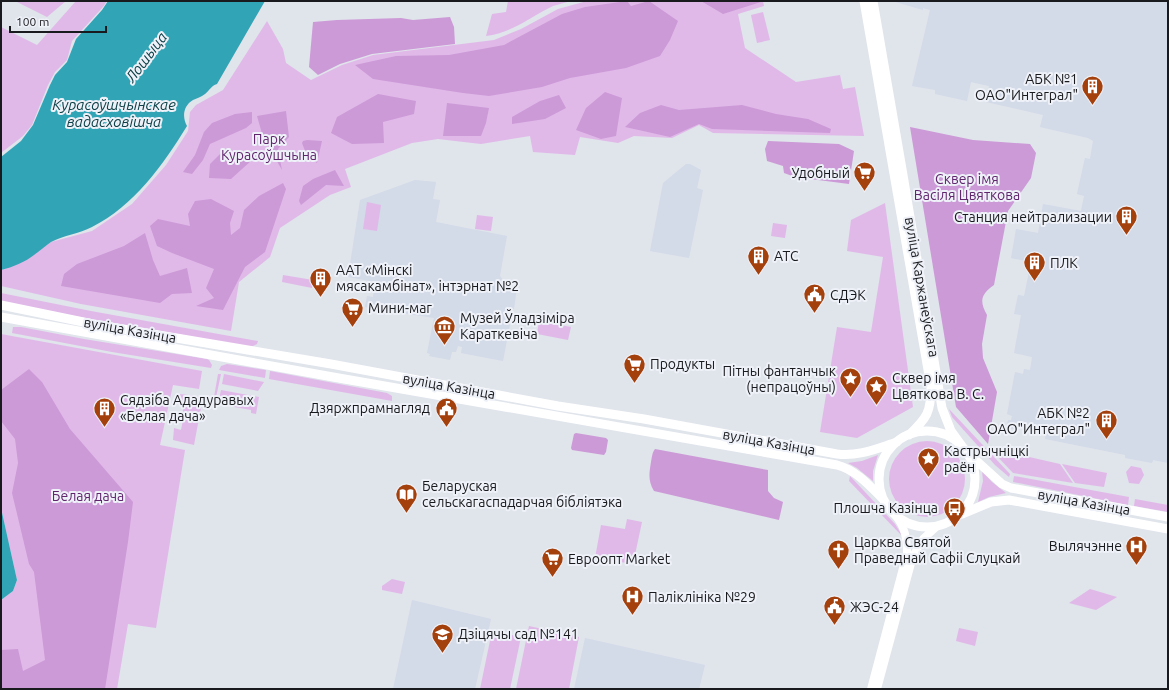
<svg xmlns="http://www.w3.org/2000/svg" width="1169" height="690" viewBox="0 0 1169 690" font-family="Ubuntu,sans-serif">
<rect width="100%" height="100%" fill="#e0e4eb"/>
<path fill="#d3dae8" d="M892 1H1168V463L1153 460 1152 463 1125 458V455L1045 439 1047 428 1037 426 1036 428 1015 424 1014 429 1006 428 1008 420H1011L1012 416 1007 414 1015 372 1023 374 1024 369 1030 370 1032 357 1014 353 1021 315 1014 314 1018 295 1024 296 1031 262 1011 258 1016 229 1038 233 1043 204 1081 211 1084 196 1077 194 1085 158 1090 159 1093 141 1088 138 1040 127 1043 115 986 102 989 86 971 82 967 101 935 94V90L912 86 930 10 923 8V10Z
M686 164H690L701 170 697 188 703 190 689 258 650 251 663 183Z
M415 180 436 182 433 199 440 200 436 222 507 236 500 276 507 285 517 287 514 309H511L509 319H511L503 361 461 353 462 347 458 346 456 352H452L450 360 429 356 430 354 427 353 434 318 365 307 367 296 373 297 375 282 348 277 360 200Z
M412 600 491 619 475 689H393Z
M585 638 705 665 699 689H574Z"/>
<path fill="#e0b9e9" d="M15 1H66L47 17Z
M76 1H107L103 7 72 41 67 60 55 72 48 85 32 125 23 136 1 153V27L37 45Z
M508 1H571C565 3 559 4 553 6 530 17 512 33 486 36L492 14 506 12Z
M587 1H763L764 6 738 14 745 48 796 82 840 75 843 89 855 87 864 136 713 133 699 125 672 138 634 136 618 143 580 137 575 155 533 152 530 136 481 144 438 139 412 143 345 169 351 187 330 195 280 228 270 257 239 282 231 331 81 304 1 286V270L26 260 51 242 92 231 132 204 166 165 188 131 190 112 196 105 223 90 267 21 283 49 286 63 311 80 342 65 373 55 494 40 521 29 558 9Z
M763 12 770 40 757 43 751 15Z
M367 202 381 205 377 231 363 229Z
M885 203 913 407 857 438 820 432 837 327 871 332 883 257 847 251 851 220Z
M477 215 493 217 491 231 475 229Z
M773 223 787 225 785 238 771 236Z
M283 275 313 280 312 288 282 282Z
M1 293 91 311 258 341 257 344 251 347 40 310 1 301Z
M539 321 571 327 568 340 537 334Z
M13 327H21L84 339 207 359 209 360 212 365 211 368 112 352 12 333Z
M1 334 202 371 199 389 173 385 160 445 185 450 156 628 128 624 117 689H1V600L13 591 17 580 1 508Z
M227 364 266 370 265 378 219 370 221 366Z
M270 371 387 393 392 396V401L269 379Z
M218 374H221L215 402 211 401V403L205 401 206 396 214 397Z
M224 374 264 382 258 391 222 384Z
M221 390 259 397 256 414 251 413V410L218 404Z
M180 394 203 397 194 445 173 440 174 428 181 430 183 420 181 419 185 401 179 400Z
M949 409 1010 474 1009 477 995 465 952 417Z
M889 479a38 38 0 1 1 76 0a38 38 0 1 1-76 0Z
M998 450 1060 464 1073 483 1013 473 995 454Z
M878 455 873 471V481L857 468 848 463 862 461Z
M1062 464 1107 473 1104 487 1075 483Z
M1131 466 1141 468 1144 475 1139 484 1129 483 1126 472Z
M982 471 992 482 1006 493 989 497 978 502 983 481Z
M850 476 895 524 903 537 849 481Z
M1014 476 1129 497 1128 505 1013 482Z
M1135 499 1168 505V512L1134 506Z
M627 519 642 522 633 564 595 558 601 525 625 529Z
M392 579 405 582 402 594 382 590V586Z
M1090 589 1117 597 1096 610 1069 603Z
M529 626 579 637 569 689H516Z
M959 628 978 632 975 646 956 641Z
M492 631 521 637 510 689H480Z"/>
<path fill="#cc9ad7" d="M627 1 631 6 649 1 678 21 670 40 660 56 626 68 570 78 542 87 489 96 463 93 373 79 355 65 396 56 449 55 504 45 562 14 585 7Z
M701 1H761V2L723 14Z
M450 17 454 27 455 44 372 54 340 64 318 75 309 67 313 22 337 20 401 18 413 20Z
M605 92 622 98 616 136 601 139 576 130 586 108Z
M378 94 416 101 414 114 383 122 384 143 352 144 331 133 337 117Z
M559 95 566 108 545 119 512 124V117L540 101Z
M447 103 489 108 486 123 481 136H443Z
M661 105 679 110 742 105 776 114 808 119 831 129 830 133 712 129 699 124 670 137 625 127 640 113Z
M286 111 289 137 278 149 282 170 263 137 257 116Z
M252 112V123L246 128 210 144 203 160 192 174 183 172 195 155 204 132 212 123 235 114Z
M910 127 973 140 1030 144 1036 153 1031 178 1008 211 994 285C981 294 979 301 987 315L982 344 983 358 997 392 988 444 956 407Z
M307 140 322 141 317 163 307 156 302 143 303 141Z
M768 141 839 144 854 151 849 184 795 177 784 173 783 166 767 161 765 149Z
M223 151 245 153 252 160 231 179 209 178 210 164Z
M335 170 344 186 326 185 301 205 299 201 303 186 313 179Z
M283 183 286 189 265 252 245 267 223 310 196 306 214 298 206 288 214 269 172 253 157 246 150 226 158 219 190 226 188 214 195 201 211 199 234 211 230 223 231 235 240 228 244 210 259 196Z
M145 233 153 260 160 276 187 268 192 293 172 294 160 303 61 286 64 274 77 264 124 246Z
M29 369 42 382 70 429 133 502 128 542 105 689H1V650L18 649 23 671 45 660 34 572 29 564 12 493 18 463 15 439 1 421V390Z
M576 433 606 438 608 440 606 452 604 455 572 450 571 448 574 434Z
M655 449 768 470V491L774 498 783 502 779 520 654 491C648 481 649 474 651 462 652 457 652 453 655 449Z"/>
<path fill="#31a4b6" d="M108 1H265L217 84C211 86 210 90 205 94 201 97 197 98 193 100 183 106 182 117 187 126 163 165 134 206 92 227 79 234 64 235 51 242 45 246 40 251 34 255 25 262 13 267 1 270V157L21 141 33 125 50 85 55 75 67 62 76 39 102 10Z
M1 508 17 580 13 591 1 600Z"/>
<g fill="none" stroke-linecap="round" stroke-linejoin="round">
<path stroke="#fff" stroke-width="8" d="M871 689 907 553C907 538 905 527 895 515
M877 689 913 556 923 539 936 527"/>
<path stroke="#fff" stroke-width="9" d="M864 1 931 387C931 412 927 418 909 435
M873 1 903 175 942 408 951 431 964 449
M1 305 93 324 331 364 558 406 644 419 837 454C858 457 878 448 897 442
M1 317 333 377 837 465C856 470 870 486 883 499
M879 479a48 48 0 1 1 96 0a48 48 0 1 1-96 0Z
M969 454 1002 484 1011 488 1168 517
M962 514 991 502 1009 500 1168 529"/>
</g>
<defs>
<symbol id="building-pin" viewBox="-11 -11 22 30"><path d="M0 17L-7.5 6A9.5 9.5 0 1 1 7.5 6Z" fill="#a4400c" stroke="#eef1f8"/><path d="M-4-6H4V6H1V3H-1V6H-4ZM-2.5-4.3h1.7v1.8h-1.7ZM.8-4.3h1.7v1.8H.8ZM-2.5-1h1.7V.8h-1.7ZM.8-1h1.7V.8H.8Z" fill="#fff"/></symbol>
<symbol id="supermarket-pin" viewBox="-11 -11 22 30"><path d="M0 17L-7.5 6A9.5 9.5 0 1 1 7.5 6Z" fill="#a4400c" stroke="#eef1f8"/><path d="M-6-5.5h2.5l.6 2H6L4.5 2H-2.5L-4.4-4H-6ZM-1.5 3.2a1.3 1.3 0 1 0 .1 0ZM3 3.2a1.3 1.3 0 1 0 .1 0Z" fill="#fff"/></symbol>
<symbol id="civic-pin" viewBox="-11 -11 22 30"><path d="M0 17L-7.5 6A9.5 9.5 0 1 1 7.5 6Z" fill="#a4400c" stroke="#eef1f8"/><path d="M-.6-6.5H3V-4.5H.6V-3L4-1V1h2V6H-6V1h2V-1L-.6-3ZM-1.2 2.5V6h2.4V2.5Z" fill="#fff"/></symbol>
<symbol id="museum-pin" viewBox="-11 -11 22 30"><path d="M0 17L-7.5 6A9.5 9.5 0 1 1 7.5 6Z" fill="#a4400c" stroke="#eef1f8"/><path d="M0-6L6-3V-2H-6V-3ZM-5-1h2V3h-2ZM-1-1h2V3h-2ZM3-1h2V3H3ZM-6 4H6V6H-6Z" fill="#fff"/></symbol>
<symbol id="sight-pin" viewBox="-11 -11 22 30"><path d="M0 17L-7.5 6A9.5 9.5 0 1 1 7.5 6Z" fill="#a4400c" stroke="#eef1f8"/><path d="M0-6L1.8-2.2L6-1.7L2.9 1.2L3.7 5.4L0 3.3L-3.7 5.4L-2.9 1.2L-6-1.7L-1.8-2.2Z" fill="#fff"/></symbol>
<symbol id="library-pin" viewBox="-11 -11 22 30"><path d="M0 17L-7.5 6A9.5 9.5 0 1 1 7.5 6Z" fill="#a4400c" stroke="#eef1f8"/><path d="M-6-4Q-3-5.5-.7-3.5V5Q-3 3-6 4ZM6-4Q3-5.5 .7-3.5V5Q3 3 6 4Z" fill="#fff"/></symbol>
<symbol id="bus-pin" viewBox="-11 -11 22 30"><path d="M0 17L-7.5 6A9.5 9.5 0 1 1 7.5 6Z" fill="#a4400c" stroke="#eef1f8"/><path d="M-5-6H5V4H4V6H2V4H-2V6H-4V4H-5ZM-3.5-4V0h7V-4ZM-3.5 1.2v1.5H-2V1.2ZM2 1.2v1.5H3.5V1.2Z" fill="#fff"/></symbol>
<symbol id="hospital-pin" viewBox="-11 -11 22 30"><path d="M0 17L-7.5 6A9.5 9.5 0 1 1 7.5 6Z" fill="#a4400c" stroke="#eef1f8"/><path d="M-5-5h3v3.5h4V-5h3V5h-3V1.5h-4V5h-3Z" fill="#fff"/></symbol>
<symbol id="church-pin" viewBox="-11 -11 22 30"><path d="M0 17L-7.5 6A9.5 9.5 0 1 1 7.5 6Z" fill="#a4400c" stroke="#eef1f8"/><path d="M-1.2-6h2.4v3.5h3.3v2.4h-3.3V6h-2.4V-.1h-3.3v-2.4h3.3Z" fill="#fff"/></symbol>
<symbol id="school-pin" viewBox="-11 -11 22 30"><path d="M0 17L-7.5 6A9.5 9.5 0 1 1 7.5 6Z" fill="#a4400c" stroke="#eef1f8"/><path d="M0-5L7-2L0 1L-7-2ZM-4 1L0 2.5L4 1V4Q0 6-4 4Z" fill="#fff"/></symbol>
</defs>
<g fill-rule="evenodd">
<use href="#building-pin" x="1080" y="74" width="25" height="34"/>
<use href="#supermarket-pin" x="852" y="160" width="25" height="34"/>
<use href="#building-pin" x="1114" y="204" width="25" height="34"/>
<use href="#building-pin" x="746" y="244" width="25" height="34"/>
<use href="#building-pin" x="1022" y="250" width="25" height="34"/>
<use href="#building-pin" x="308" y="266" width="25" height="34"/>
<use href="#civic-pin" x="802" y="282" width="25" height="34"/>
<use href="#supermarket-pin" x="340" y="296" width="25" height="34"/>
<use href="#museum-pin" x="432" y="314" width="25" height="34"/>
<use href="#supermarket-pin" x="622" y="352" width="25" height="34"/>
<use href="#sight-pin" x="838" y="366" width="25" height="34"/>
<use href="#sight-pin" x="864" y="374" width="25" height="34"/>
<use href="#building-pin" x="92" y="396" width="25" height="34"/>
<use href="#civic-pin" x="434" y="396" width="25" height="34"/>
<use href="#building-pin" x="1094" y="408" width="25" height="34"/>
<use href="#sight-pin" x="916" y="446" width="25" height="34"/>
<use href="#library-pin" x="394" y="482" width="25" height="34"/>
<use href="#bus-pin" x="942" y="496" width="25" height="34"/>
<use href="#hospital-pin" x="1124" y="534" width="25" height="34"/>
<use href="#church-pin" x="826" y="538" width="25" height="34"/>
<use href="#supermarket-pin" x="540" y="546" width="25" height="34"/>
<use href="#hospital-pin" x="620" y="584" width="25" height="34"/>
<use href="#civic-pin" x="822" y="594" width="25" height="34"/>
<use href="#school-pin" x="430" y="622" width="25" height="34"/>
</g>
<g text-anchor="middle" dominant-baseline="central" stroke-width="4" stroke-linejoin="round" paint-order="stroke">
<g font-size="14" fill="#191a1d" stroke="#eef1f8" text-anchor="start">
<text x="1078" y="79" text-anchor="end">АБК №1<tspan x="1078" dy="16">ОАО"Интеграл"</tspan></text>
<text x="850" y="173" text-anchor="end">Удобный</text>
<text x="1112" y="217" text-anchor="end">Станция нейтрализации</text>
<text x="774" y="256">АТС</text>
<text x="1050" y="263">ПЛК</text>
<text x="336" y="270">ААТ «Мінскі<tspan x="336" dy="16">мясакамбінат», інтэрнат №2</tspan></text>
<text x="830" y="295">СДЭК</text>
<text x="368" y="308">Мини-маг</text>
<text x="460" y="318">Музей Ўладзіміра<tspan x="460" dy="16">Караткевіча</tspan></text>
<text x="650" y="364">Продукты</text>
<text x="836" y="371" text-anchor="end">Пітны фантанчык<tspan x="836" dy="16">(непрацоўны)</tspan></text>
<text x="892" y="378">Сквер імя<tspan x="892" dy="16">Цвяткова В. С.</tspan></text>
<text x="120" y="400">Сядзіба Ададуравых<tspan x="120" dy="16">«Белая дача»</tspan></text>
<text x="430" y="408" text-anchor="end">Дзяржпрамнагляд</text>
<text x="1090" y="413" text-anchor="end">АБК №2<tspan x="1090" dy="16">ОАО"Интеграл"</tspan></text>
<text x="944" y="451">Кастрычніцкі<tspan x="944" dy="16">раён</tspan></text>
<text x="422" y="486">Беларуская<tspan x="422" dy="16">сельскагаспадарчая бібліятэка</tspan></text>
<text x="938" y="508" text-anchor="end">Плошча Казінца</text>
<text x="854" y="542">Царква Святой<tspan x="854" dy="16">Праведнай Сафіі Слуцкай</tspan></text>
<text x="1122" y="546" text-anchor="end">Вылячэнне</text>
<text x="568" y="559">Евроопт Market</text>
<text x="648" y="597">Паліклініка №29</text>
<text x="850" y="607">ЖЭС-24</text>
<text x="458" y="634">Дзіцячы сад №141</text>
</g>
<g font-size="14" fill="#61256e" stroke="#eef1f8">
<text x="269" y="139">Парк<tspan x="269" dy="16">Курасоўшчына</tspan></text>
<text x="967" y="179">Сквер імя<tspan x="967" dy="16">Васіля Цвяткова</tspan></text>
<text x="88" y="496">Белая дача</text>
</g>
<g font-size="14" fill="#191a1d" stroke="#eef1f8">
<text transform="translate(922 287) rotate(80)">вуліца Каржанеўскага</text>
<text transform="translate(130 330) rotate(10)">вуліца Казінца</text>
<text transform="translate(449 386) rotate(10)">вуліца Казінца</text>
<text transform="translate(769 442) rotate(10)">вуліца Казінца</text>
<text transform="translate(1084 502) rotate(10)">вуліца Казінца</text>
</g>
<g font-size="15" font-style="italic" fill="#0d4047" stroke="#eef1f8">
<text transform="translate(146 57) rotate(-53)">Лошыца</text>
<text x="114" y="104">Курасоўшчынскае<tspan x="114" dy="17">вадасховішча</tspan></text>
</g>
</g>
<rect width="1169" height="690" fill="none" stroke="#191a1d" stroke-width="4"/>
<path d="M10 26v6h96v-6" fill="none" stroke="#191a1d" stroke-width="2"/>
<text x="16" y="26" font-size="12" fill="#191a1d" stroke="#eef1f8" stroke-width="3" paint-order="stroke">100 m</text>
</svg>
